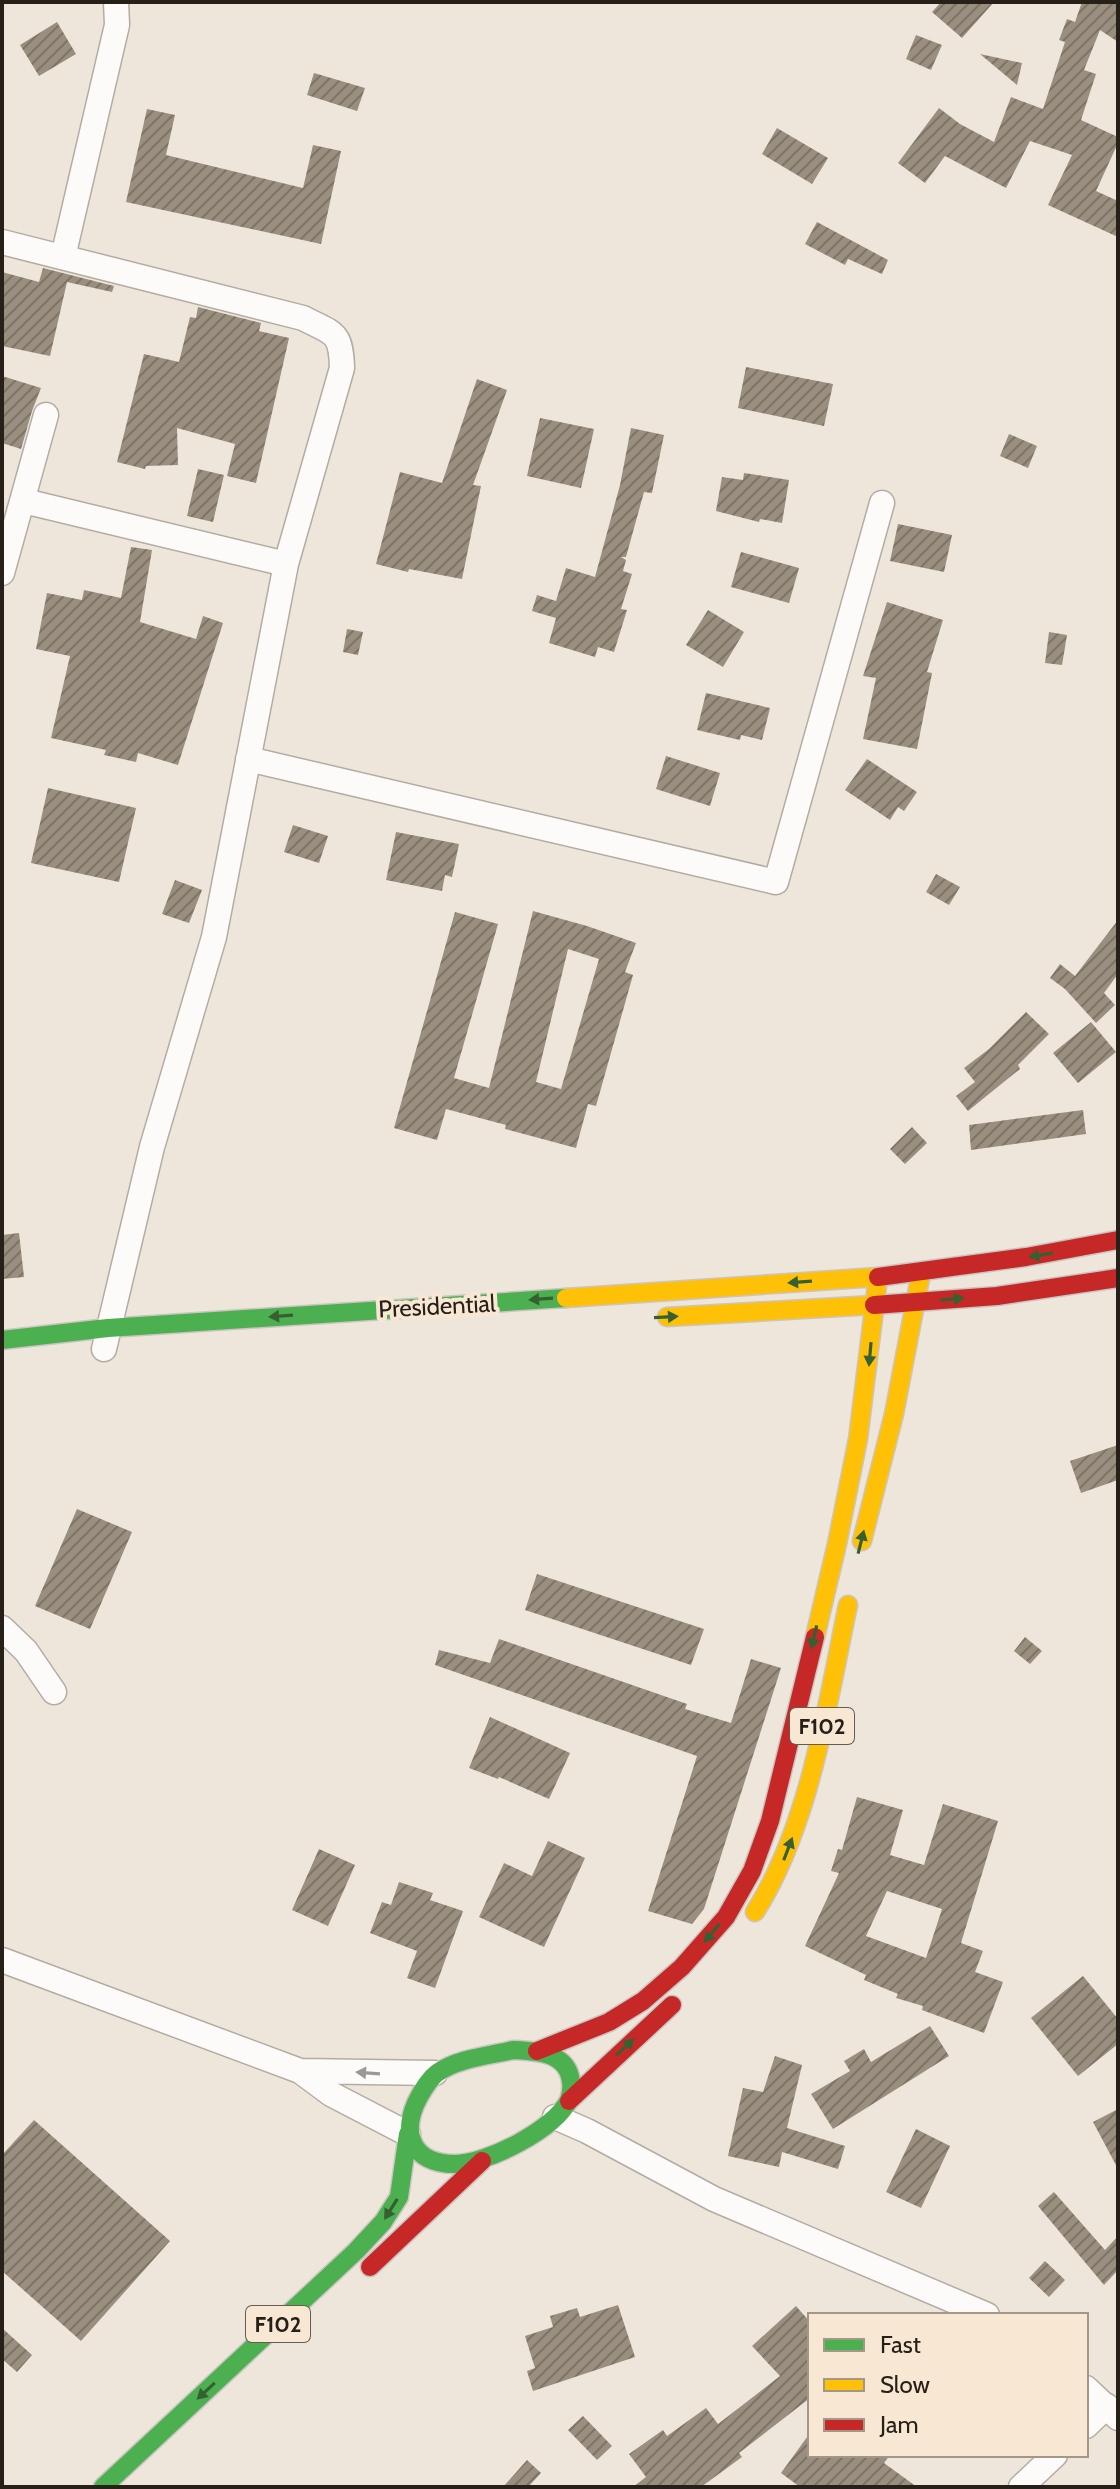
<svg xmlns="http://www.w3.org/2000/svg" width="1120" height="2489" viewBox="0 0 1120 2489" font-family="Cabin,sans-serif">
<defs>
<pattern id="building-hatch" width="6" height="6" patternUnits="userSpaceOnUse" patternTransform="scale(2)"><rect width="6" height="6" fill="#9a8f7f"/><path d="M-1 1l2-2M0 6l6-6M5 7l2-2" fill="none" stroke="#7d7467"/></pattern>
</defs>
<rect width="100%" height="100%" fill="#efe6db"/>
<path fill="url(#building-hatch)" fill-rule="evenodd" d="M941 2H994L962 38 932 12Z
M1082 2H1118V42L1100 30 1084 70 1096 74 1081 120 1118 137V143L1096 191 1118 201V237L1048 205 1072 155 1030 141 1006 188 945 156 925 183 898 163 939 108 960 124 994 142 1011 97 1043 109 1065 42 1059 40 1067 19 1075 22Z
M57 22 76 54 39 76 20 45Z
M916 35 942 45 931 70 906 59Z
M980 54 1022 63 1017 85Z
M314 73 365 88 357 111 307 95Z
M147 109 175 115 166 155 303 188 313 145 341 151 321 244 126 202Z
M777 128 828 158 812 184 762 154Z
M817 222 888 260 882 274 848 259 845 265 805 244Z
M43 268 114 286 112 292 67 282 50 356 2 346V272L39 282Z
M198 307 261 323 259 331 289 338 256 483 227 476 235 444 177 428 178 465 146 466 145 469 117 462 144 354 179 362 190 317 196 318Z
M746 367 833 384 824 426 738 408Z
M2 376 41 388 32 411 21 449 2 443Z
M477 379 507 390 473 485 481 486 462 579 409 569 408 572 376 564 400 472 442 483Z
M540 418 594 429 581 488 527 476Z
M631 428 664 435 652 493 644 492 626 557H621L626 560 623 571 632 574 621 609 627 610 614 652 598 647 595 657 549 643 556 618 532 611 537 595 556 601 566 568 595 577 620 485Z
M1009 434 1037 446 1028 468 1000 456Z
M198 469 224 475 213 522 187 516Z
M744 473 789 480 782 523 760 519 759 522 716 511 722 477 743 480Z
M898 524 952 535 944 572 890 561Z
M131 547 152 550 140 622 196 639 203 616 223 623 178 765 138 753 136 762 104 755 106 750 51 738 70 656 36 649 47 593 82 600 84 590 121 598Z
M741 552 799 568 789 603 731 587Z
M887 602 943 620 927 672 932 673 917 749 863 739 876 678 863 676Z
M708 610 744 632 723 667 686 645Z
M347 629 363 632 358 655 343 652Z
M1049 632 1067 635 1062 665 1045 663Z
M706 693 770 708 762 740 741 735 740 740 697 730Z
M666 756 720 773 710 806 656 789Z
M867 759 917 792 904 811 898 807 890 820 845 790Z
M48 788 136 808 119 882 31 863Z
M293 825 328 836 319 863 284 852Z
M396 832 459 844 452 877 445 875 442 891 386 880Z
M936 874 960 887 949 905 926 892Z
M175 880 202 890 189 923 162 914Z
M533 911 587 926 636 943 625 972 633 975 596 1106 588 1104 576 1148 505 1129 506 1125 446 1109 437 1140 394 1128 455 912 498 924 454 1078 489 1088ZM568 949 599 959 561 1089 536 1082Z
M1118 920V974L1104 993 1115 1005 1096 1023 1065 989 1050 978 1060 964 1075 976Z
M1026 1012 1049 1034 1018 1065 1020 1069 968 1111 956 1096 975 1082 964 1068 989 1049Z
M1091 1022 1116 1052 1078 1083 1053 1053Z
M1083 1110 1086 1134 971 1150 969 1125Z
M912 1127 927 1143 905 1164 890 1149Z
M19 1233 24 1277 2 1279V1235Z
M1118 1445V1480L1081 1493 1070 1461Z
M77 1509 132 1532 90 1629 35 1606Z
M537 1574 704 1629 691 1665 525 1610Z
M1025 1637 1042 1651 1030 1664 1014 1651Z
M499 1639 687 1704 685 1709 731 1723 751 1659 781 1668 704 1909 692 1924 648 1911 697 1756 435 1665 439 1650 490 1663Z
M490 1717 570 1753 549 1799 499 1777 498 1779 469 1768Z
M857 1797 903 1810 890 1855 924 1865 943 1804 998 1821 961 1943 983 1951 975 1972 1003 1982 984 2033 922 2010 923 2006 896 1998 898 1994 864 1980 866 1975 805 1946 839 1873 831 1871 838 1849 842 1850ZM887 1891 942 1909 926 1958 866 1936Z
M548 1841 585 1858 544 1947 479 1917 504 1863 532 1876Z
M319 1849 355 1865 328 1926 292 1910Z
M399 1882 433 1893 430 1900 463 1911 435 1988 407 1978 417 1951 370 1933 382 1902 391 1905Z
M1083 1976 1118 2019V2044L1078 2076 1031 2018Z
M930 2026 949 2056 833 2129 811 2094 850 2071 844 2061 864 2049 871 2062Z
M775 2056 802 2065 787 2128 845 2146 838 2169 782 2152 779 2167 728 2156 743 2088 763 2092Z
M1118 2109V2169L1093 2122Z
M34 2120 170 2241 81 2341 2 2271V2155Z
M916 2129 950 2146 921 2208 886 2192Z
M1054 2192 1105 2250 1118 2236V2270L1104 2285 1038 2206Z
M1045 2261 1065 2280 1049 2297 1029 2278Z
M618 2305 635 2357 533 2391 527 2371 535 2368 525 2336 553 2327 550 2316 577 2308 580 2317Z
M796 2306 810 2322V2398L739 2453 742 2457 701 2487H633L646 2477 629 2454 663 2430 667 2436 706 2408 718 2424 780 2376 752 2346Z
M2 2328 32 2355 17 2372 2 2359Z
M583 2416 612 2446 597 2460 568 2430Z
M810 2433V2455H890L884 2463 917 2487H800L781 2473Z
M527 2460 541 2473 528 2487H503Z"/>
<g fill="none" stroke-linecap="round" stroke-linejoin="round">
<defs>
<path id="street" d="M2 242 303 318C334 334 341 331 342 368L286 564 214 937 152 1147 104 1349
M63 257 117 25 116 2
M24 501 286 564
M2 573 46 415
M248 759 776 882 882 503
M2 1628 26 1651 54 1692
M2 1960 300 2071 331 2094 408 2134
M300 2071 435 2073
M555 2117 587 2131 714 2199 987 2315
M1086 2388 1118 2418
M1086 2426 1107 2406
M1021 2487 1055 2455"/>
<path id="fast" d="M2 1340 108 1328 566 1298
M513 2050C536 2051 568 2052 571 2082 572 2088 571 2094 569 2100 555 2129 487 2164 455 2164 411 2164 400 2132 419 2097 424 2088 429 2079 437 2073 459 2058 488 2056 513 2050Z
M103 2487 356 2251 383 2222 399 2197 408 2134"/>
<path id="slow" d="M566 1298 878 1277 858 1439 837 1544 815 1637
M667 1317 874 1305
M862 1541 894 1414 921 1273
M755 1912C810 1825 827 1705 848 1605"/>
<path id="jam" d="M878 1277 1026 1257 1118 1240
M874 1305 997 1296 1118 1278
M537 2051 609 2022 643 2001 682 1967 726 1917 752 1871 770 1821 815 1637
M569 2101 672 2005
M370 2267 482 2161"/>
</defs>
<use href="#street" stroke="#b2aca3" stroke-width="27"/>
<use href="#fast" stroke="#cac5c0" stroke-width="21"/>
<use href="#slow" stroke="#cac5c0" stroke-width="21"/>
<use href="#jam" stroke="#cac5c0" stroke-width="21"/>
<use href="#street" stroke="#fdfbfa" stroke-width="24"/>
<use href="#fast" stroke="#4caf50" stroke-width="18"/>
<use href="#slow" stroke="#ffc107" stroke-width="18"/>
<use href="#jam" stroke="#c62828" stroke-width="18"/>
</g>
<defs><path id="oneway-solid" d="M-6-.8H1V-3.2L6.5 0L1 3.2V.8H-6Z" transform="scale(2)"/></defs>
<g fill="#376032">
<use href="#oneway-solid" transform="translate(1041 1255) rotate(170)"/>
<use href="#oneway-solid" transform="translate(800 1282) rotate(176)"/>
<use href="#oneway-solid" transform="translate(541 1299) rotate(176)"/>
<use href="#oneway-solid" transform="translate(952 1299) rotate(-6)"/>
<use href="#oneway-solid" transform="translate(281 1316) rotate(176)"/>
<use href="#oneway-solid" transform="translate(666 1317) rotate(-3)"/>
<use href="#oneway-solid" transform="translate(870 1354) rotate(95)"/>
<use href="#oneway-solid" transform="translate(861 1542) rotate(-76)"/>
<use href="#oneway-solid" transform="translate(814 1637) rotate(103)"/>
<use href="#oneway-solid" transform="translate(788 1849) rotate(-69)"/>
<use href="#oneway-solid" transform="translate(712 1933) rotate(130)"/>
<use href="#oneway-solid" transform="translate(625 2047) rotate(-43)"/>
<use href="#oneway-solid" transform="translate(391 2209) rotate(122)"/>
<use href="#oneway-solid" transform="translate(206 2391) rotate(137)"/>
</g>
<use fill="#9c9895" href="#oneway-solid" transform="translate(368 2073) rotate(-176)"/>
<g text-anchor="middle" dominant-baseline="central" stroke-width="8" stroke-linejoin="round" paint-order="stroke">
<g fill="#f7e7d3" stroke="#655c51" stroke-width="2">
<rect x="790" y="1708" width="64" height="36" rx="6"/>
<rect x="246" y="2306" width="64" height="36" rx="6"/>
</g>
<g font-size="22" font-weight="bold" fill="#262019">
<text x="822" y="1726">F102</text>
<text x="278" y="2324">F102</text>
</g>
<g font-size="24" fill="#262019" stroke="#f7e7d3">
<text transform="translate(437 1306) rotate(-3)">Presidential</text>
</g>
</g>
<rect width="1120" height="2489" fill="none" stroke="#262019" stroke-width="8"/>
<rect x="808" y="2313" width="280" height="144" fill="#f7e7d3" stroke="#a39789" stroke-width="2"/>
<rect x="824" y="2339" width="40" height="12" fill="#4caf50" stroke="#a39789" stroke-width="2"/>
<text x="880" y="2353" font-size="24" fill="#262019">Fast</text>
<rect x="824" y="2379" width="40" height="12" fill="#ffc107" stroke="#a39789" stroke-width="2"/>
<text x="880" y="2393" font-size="24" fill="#262019">Slow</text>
<rect x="824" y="2419" width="40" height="12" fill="#c62828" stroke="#a39789" stroke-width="2"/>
<text x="880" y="2433" font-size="24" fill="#262019">Jam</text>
</svg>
